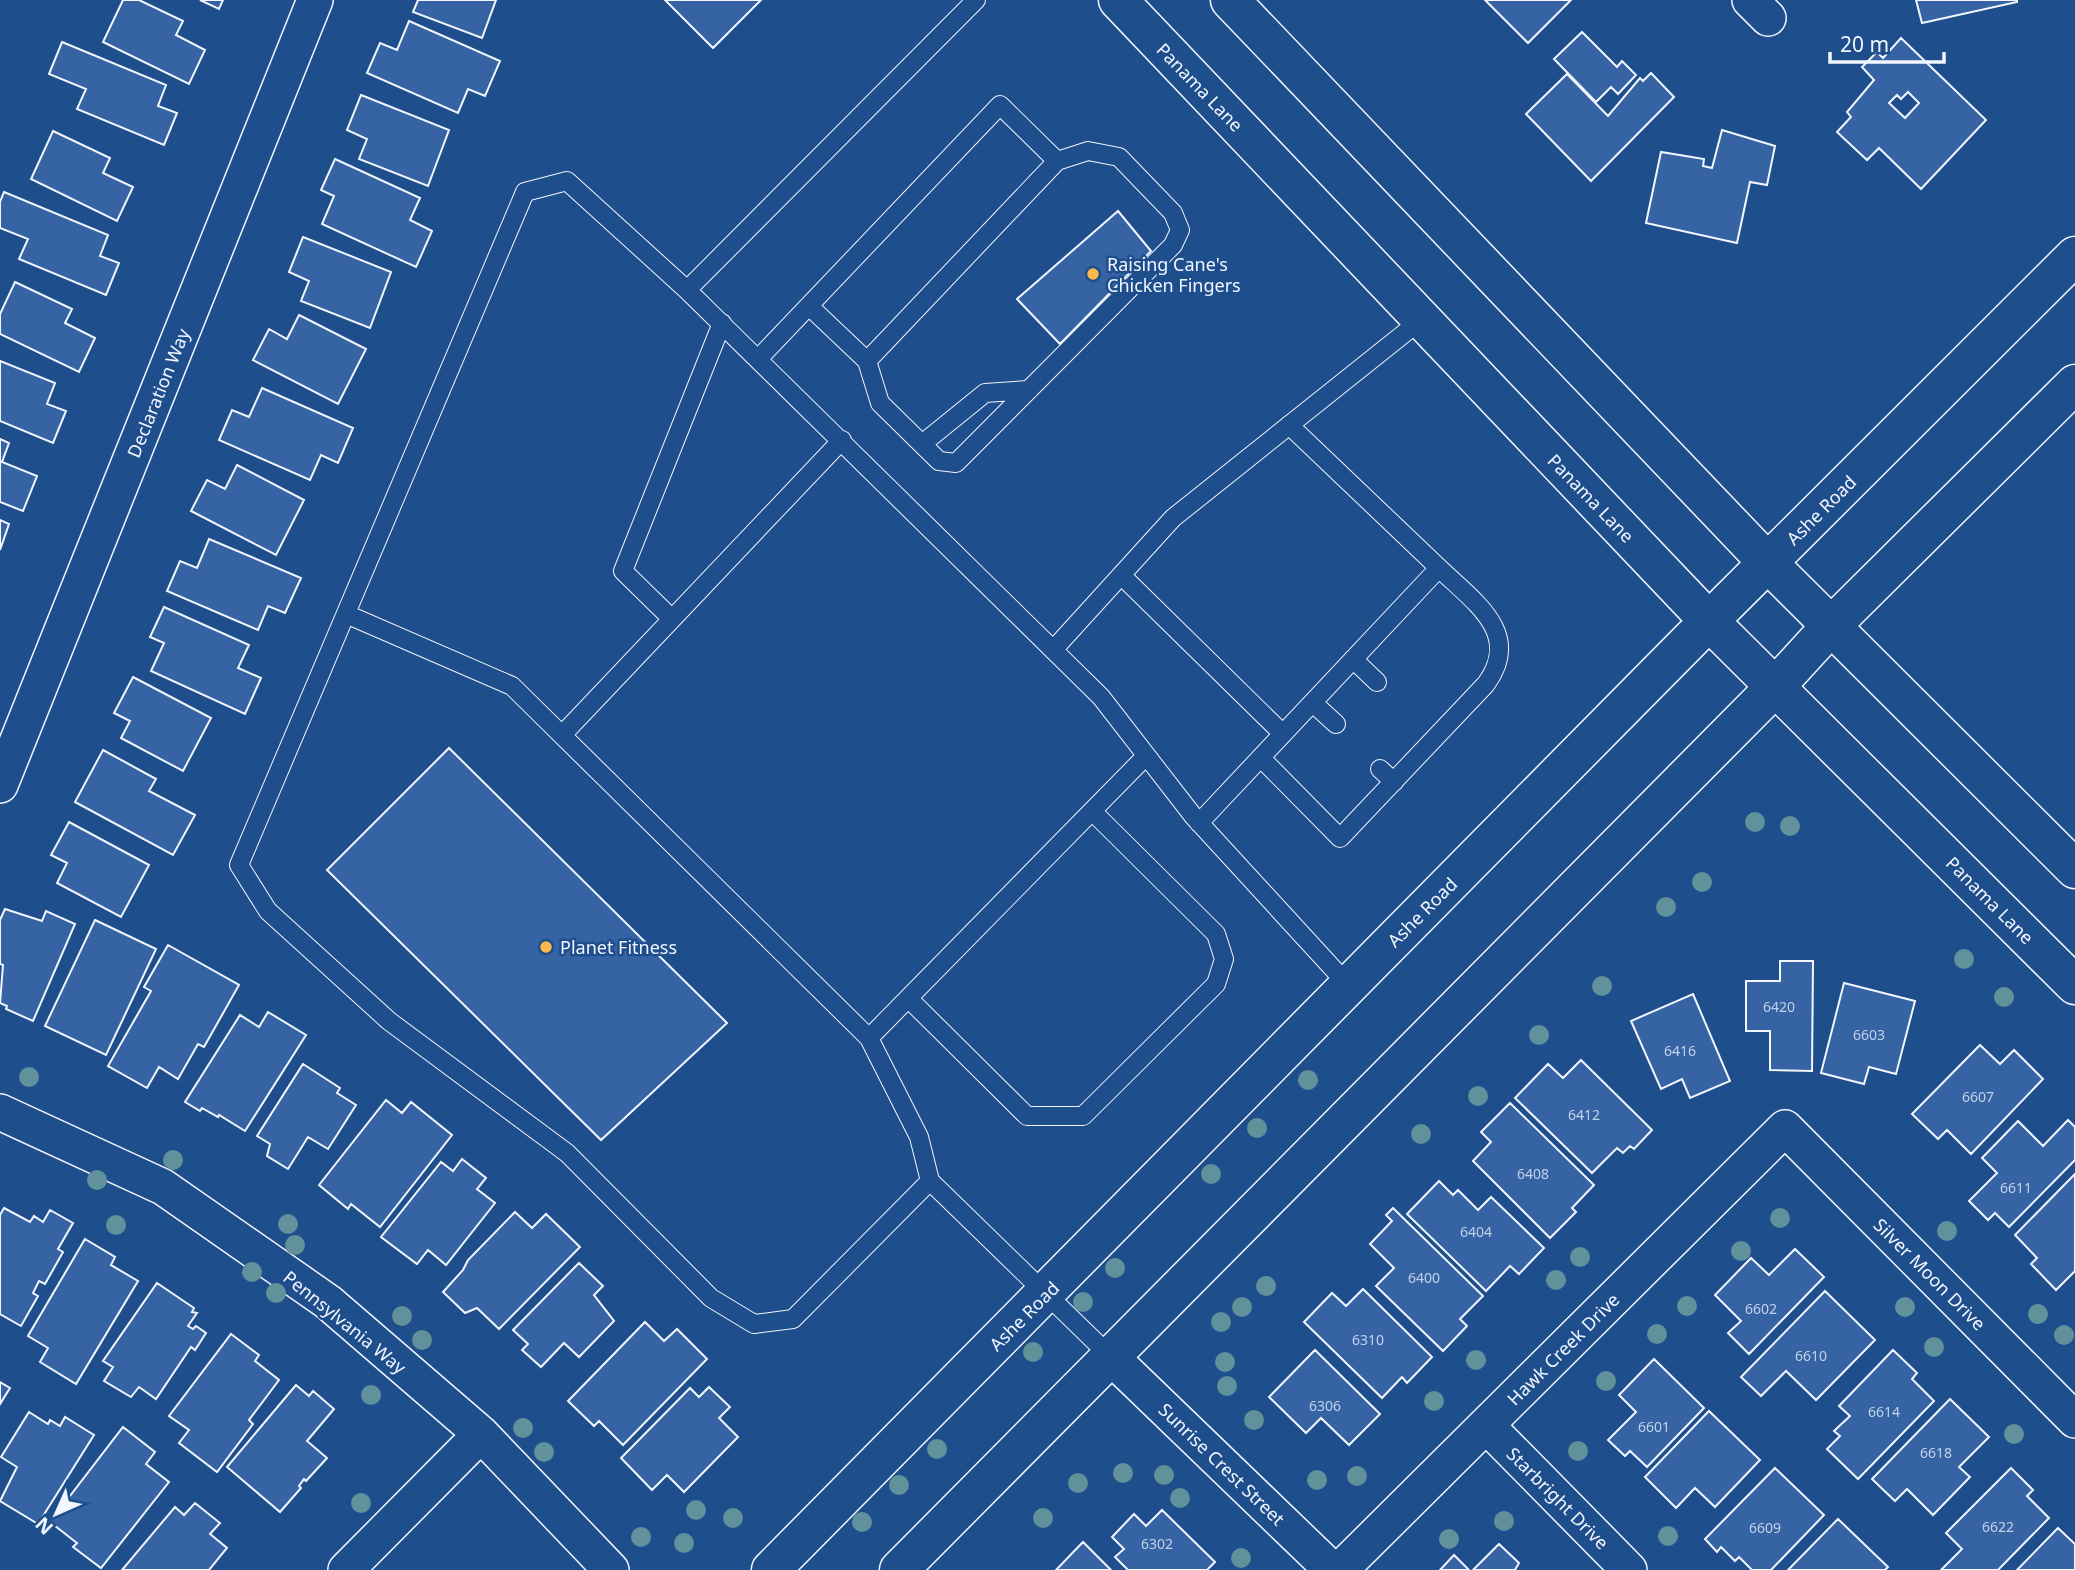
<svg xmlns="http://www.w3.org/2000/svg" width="2075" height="1570" viewBox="0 0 2075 1570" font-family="'Noto Sans',sans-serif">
<rect width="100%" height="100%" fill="#1f4e8c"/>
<path fill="#3563a3" stroke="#f2f6ff" stroke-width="2" fill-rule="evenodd" d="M123 0H139L183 21 176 35 205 50 189 84 103 42Z
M200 0H223L219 9Z
M418 0H496L482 38 413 12Z
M665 0H761L713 48Z
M1485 0H1571L1528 43Z
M1916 0H2017V2L1922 23Z
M409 21 500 61 485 96 468 89 458 113 367 73 380 43 397 50Z
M1582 32 1617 67 1622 61 1636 75 1618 94 1611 87 1596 102 1554 59Z
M1901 38 1986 120 1921 189 1879 148 1867 160 1837 132 1851 117 1847 112 1874 80 1862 67 1877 52 1883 58ZM1908 92 1919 103 1905 118 1889 103 1897 95 1901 99Z
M62 42 166 85 158 106 177 113 164 145 77 109 86 89 49 74Z
M1651 73 1674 97 1591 181 1526 114 1567 74 1608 116 1640 78 1643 81Z
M361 95 449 130 428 186 359 159 367 139 347 130Z
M1722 130 1775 146 1767 185 1750 182 1737 243 1646 223 1661 152 1704 159 1703 166 1712 168Z
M53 131 110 158 103 173 133 187 117 221 31 179Z
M335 159 420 198 410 220 432 231 416 267 322 224 334 196 321 190Z
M4 192 108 235 100 256 119 263 106 295 19 259 28 239 0 228V202Z
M1118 211 1151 251 1060 344 1017 299Z
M303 237 391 272 370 328 301 301 309 281 289 272Z
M15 282 72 309 65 323 95 338 79 372 0 334V314Z
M299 315 366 349 338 404 253 360 269 329 287 339Z
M0 361 55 383 47 404 66 411 53 443 0 421Z
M262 388 353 428 338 463 321 455 310 480 219 440 232 410 249 417Z
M0 439 9 443 2 462 37 476 23 511 0 502Z
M237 465 304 500 276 555 191 511 207 480 225 489Z
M0 520 9 524 0 550Z
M209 539 301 578 285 613 268 606 258 630 167 591 180 561 197 568Z
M164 607 249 645 238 668 261 678 245 714 151 671 164 643 150 637Z
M133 677 211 718 183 771 121 738 130 721 114 713Z
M449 748 727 1023 601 1140 327 870Z
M103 750 156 779 149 791 195 815 173 855 75 802Z
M69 822 149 865 121 917 57 883 67 863 51 855Z
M5 909 42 921 46 911 75 924 33 1021 6 1009 7 1006 0 1003 3 965 0 964V920Z
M95 920 156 949 106 1055 45 1026Z
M168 945 239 985 204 1047 198 1044 178 1079 159 1067 147 1088 108 1066 151 991 144 987Z
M1780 961H1813L1812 1071 1770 1070V1031H1746V981H1780Z
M1844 983 1915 1001 1896 1074 1869 1067 1864 1084 1821 1073Z
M1693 994 1730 1081 1690 1098 1682 1079 1661 1089 1631 1021Z
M268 1012 306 1035 245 1131 219 1115 218 1117 202 1108 200 1111 185 1102 240 1015 259 1027Z
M1980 1045 2000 1064 2014 1050 2043 1079 1971 1154 1947 1130 1938 1139 1912 1114Z
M1581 1060 1652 1130 1634 1149 1630 1146 1623 1153 1617 1148 1592 1173 1515 1098 1548 1064 1563 1078Z
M303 1064 340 1088 337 1093 356 1105 328 1149 308 1137 288 1169 267 1156 270 1144 257 1136Z
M386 1100 402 1113 411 1102 452 1135 380 1227 351 1204 348 1209 319 1185Z
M1510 1103 1594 1185 1572 1208 1576 1212 1550 1238 1473 1161 1491 1142 1481 1132Z
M2068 1120 2075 1127V1160L2009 1227 1995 1213 1988 1220 1969 1201 1997 1173 1982 1158 2018 1121 2043 1146Z
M462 1159 486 1178 477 1189 495 1203 446 1265 428 1250 417 1264 381 1237 441 1162 453 1171Z
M2075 1174V1271L2056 1290 2031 1264 2037 1258 2015 1235Z
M1439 1181 1453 1195 1458 1190 1478 1210 1491 1197 1544 1248 1519 1274 1510 1266 1486 1291 1407 1214Z
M4 1208 30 1222 34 1216 43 1222 50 1210 73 1223 58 1249 63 1252 45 1284 39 1281 33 1293 38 1296 21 1326 0 1314V1215Z
M1393 1208 1483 1296 1460 1319 1467 1326 1443 1351 1376 1286 1394 1268 1370 1244 1392 1221 1386 1215Z
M515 1212 532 1228 546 1214 580 1247 499 1329 477 1308 465 1313 443 1292 463 1270 468 1260Z
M85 1239 115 1257 111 1265 138 1281 76 1384 40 1362 48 1348 28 1336Z
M1795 1249 1824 1277 1749 1354 1728 1333 1741 1321 1715 1295 1751 1258 1769 1275Z
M579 1263 603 1286 594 1295 614 1321 579 1357 564 1343 541 1367 522 1350 528 1344 513 1330Z
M157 1283 194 1308 192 1312 197 1313 188 1326 193 1329 196 1326 206 1333 195 1350 191 1347 156 1399 139 1387 131 1397 104 1381 113 1367 103 1361Z
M1363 1289 1432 1357 1407 1383 1402 1377 1382 1398 1304 1322 1332 1293 1346 1306Z
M1825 1291 1875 1340 1816 1400 1786 1371 1761 1396 1741 1377Z
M645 1322 664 1341 677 1329 707 1359 623 1445 599 1421 594 1426 568 1401Z
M231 1334 259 1355 255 1361 279 1380 249 1420 253 1424 217 1472 179 1443 189 1430 169 1416Z
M1315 1350 1380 1414 1349 1445 1321 1418 1306 1433 1269 1397Z
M1893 1350 1917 1373 1912 1379 1934 1401 1858 1479 1827 1449 1840 1436 1834 1431 1850 1416 1839 1406Z
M1654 1359 1704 1408 1647 1467 1630 1451 1625 1456 1608 1440 1636 1412 1619 1395Z
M0 1382 10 1388 0 1404Z
M296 1385 309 1396 313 1391 334 1409 307 1441 327 1458 306 1481 304 1479 299 1486 301 1488 280 1512 227 1467Z
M709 1387 730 1407 719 1418 738 1437 684 1492 667 1475 652 1490 621 1458 690 1388 699 1397Z
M1950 1399 1989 1437 1959 1467 1970 1477 1933 1515 1907 1489 1895 1501 1872 1479Z
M1709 1411 1760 1460 1715 1507 1695 1488 1676 1508 1645 1477Z
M29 1412 48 1424 50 1420 60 1426 65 1417 94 1435 38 1524 0 1501 17 1467 1 1457Z
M123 1427 155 1452 146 1464 169 1482 101 1568 73 1547 77 1543 50 1522Z
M1775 1468 1824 1515 1771 1570H1752L1739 1557 1735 1561 1721 1547 1717 1552 1705 1539Z
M2011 1468 2033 1490 2027 1496 2049 1518 1998 1570H1941L1962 1549 1946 1533Z
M195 1503 220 1523 210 1534 227 1548 209 1570H122L175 1507 184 1515Z
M1162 1510 1215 1562 1207 1570H1128L1115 1557 1124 1549 1112 1537 1134 1514 1146 1526Z
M1838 1519 1888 1567 1885 1570H1788Z
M2058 1528 2075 1544V1570H2017Z
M1083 1542 1111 1570H1056Z
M1499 1544 1519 1563 1515 1570H1473Z
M1454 1555 1469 1570H1440Z"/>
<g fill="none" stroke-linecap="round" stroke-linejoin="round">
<defs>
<path id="lane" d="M976 0 687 290 567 181 525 192 239 865 268 911 389 1021 567 1153 711 1298 754 1324 793 1319 930 1181 1112 1358
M687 290 1101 697 1194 817 1349 986
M809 306 867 361 880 403 939 461 956 463 1173 245 1180 230 1173 213 1119 157 1088 151 1057 161
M759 358 1000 105 1057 161 867 361
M922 444 985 393 1029 390
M1121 575 1283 734
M346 614 512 686 869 1038 919 1137 930 1181
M672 619 623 571 722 323
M1053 650 1173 518 1421 320
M1353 659 1377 682
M1313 703 1336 724
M562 735 842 440
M1261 758 1340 838 1486 684C1523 633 1474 602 1439 568
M1380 769 1394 782
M1199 823 1439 568 1289 425
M908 998 1027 1116H1083L1216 984 1224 959 1216 934 1092 811
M869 1038 1146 756"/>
<path id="street" d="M1750 0 1768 18
M0 785 315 0
M0 1112 163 1187 328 1302 481 1434 611 1570
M1112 1358 1332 1570
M1486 1425 1629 1570
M346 1570 481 1434
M1340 1570 1785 1128 2075 1420"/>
<path id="secondary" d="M1118 0 1709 621 2075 985
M1230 0 1768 563 2075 869
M771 1570 1709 621 2075 256
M899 1570 1776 686 1830 627 2075 384"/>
</defs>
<use href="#lane" stroke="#f2f6ff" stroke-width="20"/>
<use href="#street" stroke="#f2f6ff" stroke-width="38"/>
<use href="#secondary" stroke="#f2f6ff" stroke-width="41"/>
<use href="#lane" stroke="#1f4e8c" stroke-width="18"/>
<use href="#street" stroke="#1f4e8c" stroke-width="35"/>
<use href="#secondary" stroke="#1f4e8c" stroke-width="38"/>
</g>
<g fill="#61919a">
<circle cx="1755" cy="822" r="10"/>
<circle cx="1790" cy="826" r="10"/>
<circle cx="1702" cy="882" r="10"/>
<circle cx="1666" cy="907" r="10"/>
<circle cx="1964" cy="959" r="10"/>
<circle cx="1602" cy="986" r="10"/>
<circle cx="2004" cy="997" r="10"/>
<circle cx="1539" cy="1035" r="10"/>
<circle cx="29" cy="1077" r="10"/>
<circle cx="1308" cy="1080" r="10"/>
<circle cx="1478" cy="1096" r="10"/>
<circle cx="1257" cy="1128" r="10"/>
<circle cx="1421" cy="1134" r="10"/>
<circle cx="173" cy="1160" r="10"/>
<circle cx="1211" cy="1174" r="10"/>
<circle cx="97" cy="1180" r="10"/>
<circle cx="1780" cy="1218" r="10"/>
<circle cx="288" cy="1224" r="10"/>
<circle cx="116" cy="1225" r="10"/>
<circle cx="1947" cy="1231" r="10"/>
<circle cx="295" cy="1245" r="10"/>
<circle cx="1741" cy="1251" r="10"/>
<circle cx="1580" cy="1257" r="10"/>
<circle cx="1115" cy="1268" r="10"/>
<circle cx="252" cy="1272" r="10"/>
<circle cx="1556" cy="1280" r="10"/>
<circle cx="1266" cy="1286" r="10"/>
<circle cx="276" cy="1293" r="10"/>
<circle cx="1083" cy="1302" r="10"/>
<circle cx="1687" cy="1306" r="10"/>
<circle cx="1242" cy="1307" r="10"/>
<circle cx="1905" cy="1307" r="10"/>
<circle cx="2038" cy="1314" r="10"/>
<circle cx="402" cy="1316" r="10"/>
<circle cx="1221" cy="1322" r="10"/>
<circle cx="1657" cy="1334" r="10"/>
<circle cx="2064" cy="1335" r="10"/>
<circle cx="422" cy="1340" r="10"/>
<circle cx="1934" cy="1347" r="10"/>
<circle cx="1033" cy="1352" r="10"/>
<circle cx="1476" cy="1360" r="10"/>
<circle cx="1225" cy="1362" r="10"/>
<circle cx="1606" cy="1381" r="10"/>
<circle cx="1227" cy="1386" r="10"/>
<circle cx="371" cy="1395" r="10"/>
<circle cx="1434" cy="1401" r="10"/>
<circle cx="1254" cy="1420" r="10"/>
<circle cx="523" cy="1428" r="10"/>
<circle cx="2014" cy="1434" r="10"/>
<circle cx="937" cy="1449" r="10"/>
<circle cx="1578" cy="1451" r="10"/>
<circle cx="544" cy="1452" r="10"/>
<circle cx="1123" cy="1473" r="10"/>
<circle cx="1164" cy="1475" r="10"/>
<circle cx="1357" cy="1476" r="10"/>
<circle cx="1317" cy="1480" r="10"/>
<circle cx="1078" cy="1483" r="10"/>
<circle cx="899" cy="1485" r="10"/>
<circle cx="1180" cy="1498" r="10"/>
<circle cx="361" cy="1503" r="10"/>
<circle cx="696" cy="1510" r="10"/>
<circle cx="733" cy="1518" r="10"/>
<circle cx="1043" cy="1518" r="10"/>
<circle cx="1504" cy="1521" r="10"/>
<circle cx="862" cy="1522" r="10"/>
<circle cx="1668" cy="1536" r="10"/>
<circle cx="641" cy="1537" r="10"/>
<circle cx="1449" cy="1539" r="10"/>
<circle cx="684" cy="1543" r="10"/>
<circle cx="1241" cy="1558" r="10"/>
</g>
<g fill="#ffb74d" stroke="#1f4e8c" stroke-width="2.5">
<circle cx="1093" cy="274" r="7"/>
<circle cx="546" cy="947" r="7"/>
</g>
<g text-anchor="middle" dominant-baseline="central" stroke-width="5" stroke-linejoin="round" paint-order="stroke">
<g font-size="14" fill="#c3d1e8">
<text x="1779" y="1006">6420</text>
<text x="1869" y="1034">6603</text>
<text x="1680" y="1050">6416</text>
<text x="1978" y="1096">6607</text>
<text x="1584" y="1114">6412</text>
<text x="1533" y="1173">6408</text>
<text x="2016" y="1187">6611</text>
<text x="1476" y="1231">6404</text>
<text x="1424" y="1277">6400</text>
<text x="1761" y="1308">6602</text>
<text x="1368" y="1339">6310</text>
<text x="1811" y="1355">6610</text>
<text x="1325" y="1405">6306</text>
<text x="1884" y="1411">6614</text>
<text x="1654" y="1426">6601</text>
<text x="1936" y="1452">6618</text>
<text x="1998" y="1526">6622</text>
<text x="1765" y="1527">6609</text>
<text x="1157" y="1543">6302</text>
</g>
<g font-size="18" fill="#f2f6ff" stroke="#1f4e8c">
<text transform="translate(1200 87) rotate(46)">Panama Lane</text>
<text transform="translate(158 393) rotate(-68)">Declaration Way</text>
<text transform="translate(1591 498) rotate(46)">Panama Lane</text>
<text transform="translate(1821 510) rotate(-45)">Ashe Road</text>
<text transform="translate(1990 900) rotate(45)">Panama Lane</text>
<text transform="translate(1422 912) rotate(-45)">Ashe Road</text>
<text transform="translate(1930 1274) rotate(45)">Silver Moon Drive</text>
<text transform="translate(1024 1316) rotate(-45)">Ashe Road</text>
<text transform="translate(345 1322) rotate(39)">Pennsylvania Way</text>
<text transform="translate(1563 1349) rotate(-45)">Hawk Creek Drive</text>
<text transform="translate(1222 1464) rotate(44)">Sunrise Crest Street</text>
<text transform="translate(1558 1498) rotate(45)">Starbright Drive</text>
</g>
<g font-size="18" fill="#f2f6ff" stroke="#1f4e8c" text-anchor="start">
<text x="1107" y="264">Raising Cane's<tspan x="1107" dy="21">Chicken Fingers</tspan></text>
<text x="560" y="947">Planet Fitness</text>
</g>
</g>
<g transform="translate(56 1514) rotate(225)" stroke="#1f4e8c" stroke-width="5" paint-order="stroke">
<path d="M0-5L12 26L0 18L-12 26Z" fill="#f2f6ff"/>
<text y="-10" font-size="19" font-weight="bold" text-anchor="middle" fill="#f2f6ff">N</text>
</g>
<path d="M1830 52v10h114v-10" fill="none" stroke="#f2f6ff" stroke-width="3.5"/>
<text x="1840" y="52" font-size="21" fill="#f2f6ff" stroke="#1f4e8c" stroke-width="5" paint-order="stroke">20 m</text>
</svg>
